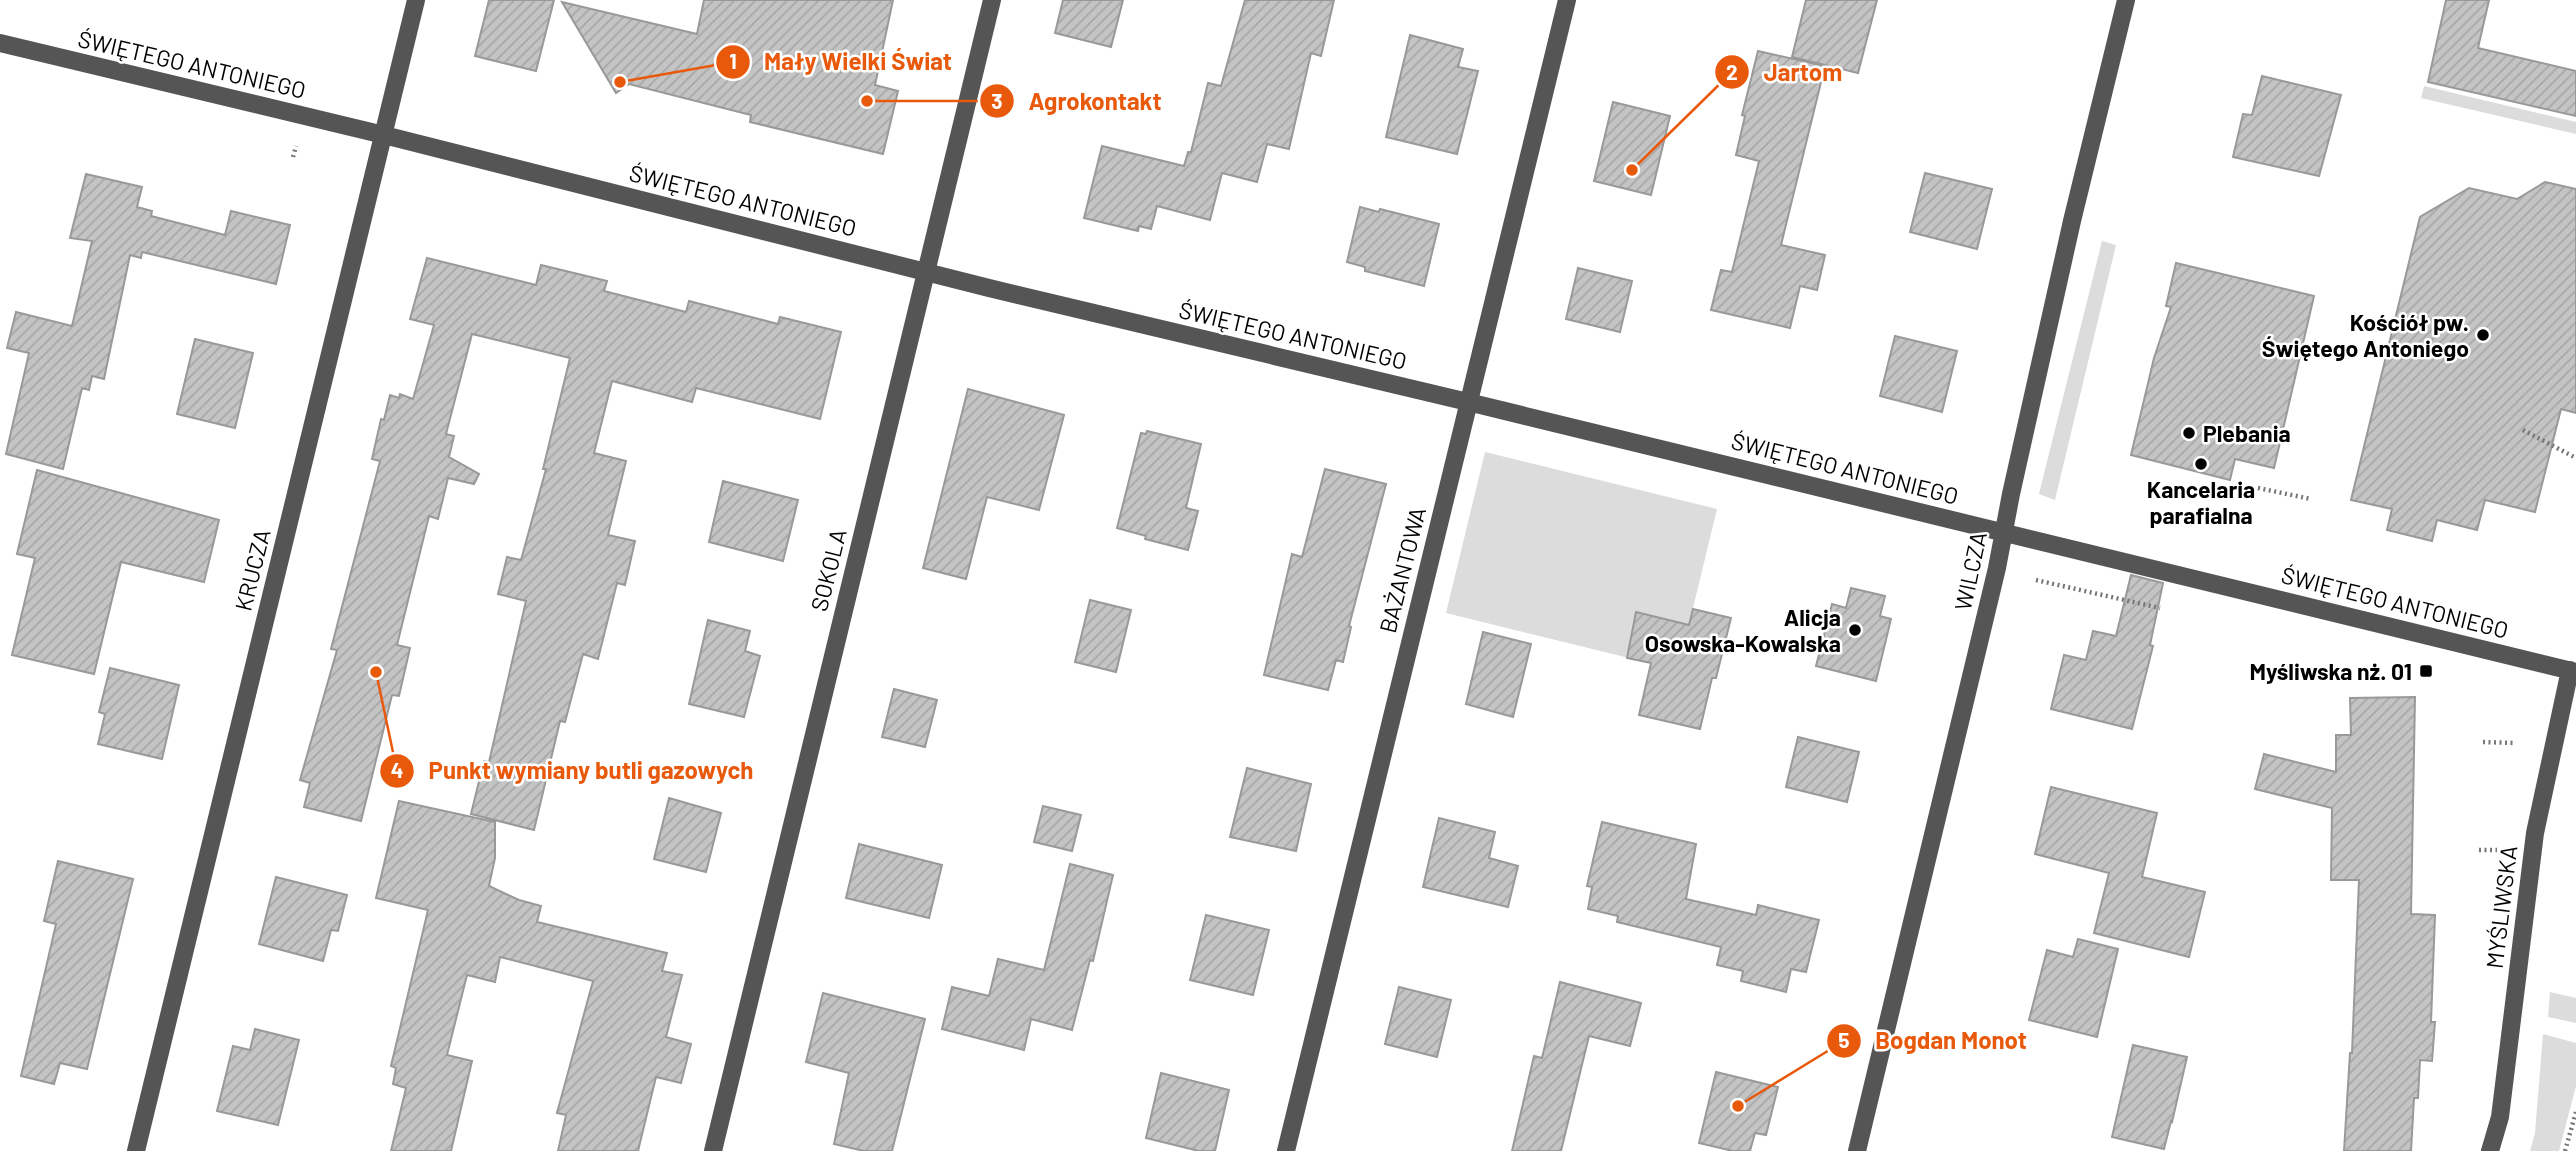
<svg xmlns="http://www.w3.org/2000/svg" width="2576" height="1151" viewBox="0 0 2576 1151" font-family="Barlow,sans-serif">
<defs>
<pattern id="building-hatch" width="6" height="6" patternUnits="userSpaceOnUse" patternTransform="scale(1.75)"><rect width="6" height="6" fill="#c4c4c4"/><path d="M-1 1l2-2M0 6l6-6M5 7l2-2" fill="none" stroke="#a7a7a7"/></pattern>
</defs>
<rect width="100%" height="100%" fill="#fff"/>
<path fill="#dcdcdc" d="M2424 86 2576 122V134L2421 98Z
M2102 241 2116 245 2055 500 2039 494Z
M1485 452 1717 509 1678 670 1446 613Z
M2550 992 2576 998V1023L2548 1017Z
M2543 1034 2576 1043V1086L2559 1151H2530L2535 1133Z"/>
<path fill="url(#building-hatch)" stroke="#999" stroke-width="2" d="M489 0H554L536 71 475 56Z
M704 0H893L875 85 898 91 883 154 750 122 751 115 629 84 616 93 562 2 697 34Z
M1063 0H1123L1111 47 1055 33Z
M1245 0H1334L1321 56 1311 53 1289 149 1267 144 1257 182 1222 173 1210 220 1157 206 1151 229 1139 226 1138 231 1084 218 1102 146 1184 166 1188 152H1191L1208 83 1221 86Z
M1806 0H1877L1858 73 1792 57Z
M2446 0H2489L2478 48 2576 71V116L2428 82Z
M1410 35 1463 49 1458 67 1478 71 1457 154 1386 137Z
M1758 51 1825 66 1781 245 1825 255 1817 290 1800 286 1790 328 1711 310 1721 270 1732 272 1759 161 1736 155 1745 116 1742 115Z
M2262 76 2341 95 2319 176 2233 157 2243 114 2252 115Z
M1613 102 1670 116 1651 195 1594 181Z
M1925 173 1992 189 1977 249 1910 232Z
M86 174 142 187 137 207 152 211 151 216 225 235 231 211 290 225 276 284 142 252 141 258 130 255 104 379 92 376 89 390 82 388 63 469 6 454 29 353 7 348 16 312 72 326 92 241 70 238Z
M2545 182 2576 189V413L2561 409 2535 512 2485 500 2477 530 2437 520 2432 541 2387 530 2392 509 2351 500 2420 217 2469 188 2517 199Z
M1360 207 1379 212 1380 209 1439 224 1424 286 1365 271V267L1347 262Z
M427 258 536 285 541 265 607 281 604 291 686 312 689 301 778 324 780 317 841 332 820 419 696 388 692 402 612 381 594 453 626 461 608 535 635 541 625 585 617 583 598 659 583 654 565 722 560 721 534 830 471 814 484 761 489 762 526 601 498 594 507 557 521 560 546 469H543L570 358 472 334 446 434 454 436 449 457 479 474 474 484 448 478 438 519 429 516 397 645 410 648 399 696 392 695 361 821 304 807 310 783 300 780 337 650 331 649 380 461 372 459 381 419 384 420 390 395 399 398 400 394 413 399 434 325 410 319Z
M2176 263 2314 296 2274 468 2235 459 2230 480 2131 455 2154 358 2171 307 2166 306Z
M1578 268 1632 281 1620 332 1566 319Z
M1895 336 1957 351 1942 412 1880 396Z
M195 339 253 353 235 428 177 414Z
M968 389 1064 415 1039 510 987 497 966 579 923 568Z
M1147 431 1201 444 1186 508 1198 511 1188 550 1145 539 1146 536 1117 528 1141 433 1146 434Z
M1325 469 1386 484 1349 626 1351 627 1343 662 1336 660 1328 690 1264 675 1292 554 1302 557Z
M37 470 219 520 204 582 121 562 94 674 12 655 35 558 17 554Z
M723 481 798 500 783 561 709 542Z
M2131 575 2163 583 2150 645 2153 646 2132 729 2051 709 2064 655 2086 660 2093 631 2116 636Z
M1851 588 1885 596 1880 616 1891 619 1876 681 1816 666 1832 604 1846 608Z
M1090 600 1131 610 1116 672 1075 662Z
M1693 609 1731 618 1716 678H1712L1700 729 1639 715 1651 663 1627 658 1636 612 1689 625Z
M708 620 750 631 745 651 760 656 744 717 689 704Z
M1483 632 1531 644 1513 717 1466 704Z
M110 668 179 685 162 759 98 744 105 714 99 712Z
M894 689 937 700 925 747 882 737Z
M2415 697 2411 914 2435 915 2431 1022H2435L2432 1061 2420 1060 2418 1098H2414L2411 1151H2344L2350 1053H2352L2359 880H2331L2332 808 2255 789 2264 754 2336 772V735H2351L2350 698Z
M1798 737 1859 752 1847 802 1786 787Z
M1247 768 1311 784 1296 851 1230 837Z
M2051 787 2157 813 2142 877 2205 892 2189 957 2094 933 2109 873 2035 854Z
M669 798 721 813 706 872 654 859Z
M399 801 495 822V858L489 886 519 900 541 906 537 922 667 953 662 971 682 975 666 1037 691 1044 681 1083 656 1077 638 1151H558L566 1115 557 1113 593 981 500 957 495 982 467 975 447 1055 472 1061 451 1151H391L406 1088 393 1084 396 1068 391 1066 428 910 376 898Z
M1043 806 1081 815 1072 851 1034 842Z
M1439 818 1495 832 1489 858 1518 866 1508 907 1423 887Z
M1602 822 1696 844 1686 899 1756 915 1758 905 1819 920 1806 972 1791 969 1786 992 1741 981 1743 971 1717 965 1721 947 1617 922 1618 916 1588 909 1592 887 1587 886Z
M859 844 942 865 929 918 846 898Z
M58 861 133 879 87 1069 60 1063 54 1084 21 1076 56 924 44 921Z
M1070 864 1113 875 1093 961 1090 960 1072 1030 1031 1019 1024 1050 942 1029 952 987 989 996 998 959 1044 970Z
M276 877 347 895 338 931 331 930 323 961 259 944Z
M1206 915 1269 930 1253 995 1190 980Z
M2078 939 2118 949 2097 1037 2029 1020 2047 950 2073 957Z
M1560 982 1641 1003 1630 1046 1589 1036 1561 1151H1512L1534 1056 1542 1058Z
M1399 987 1451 1000 1437 1057 1385 1044Z
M823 993 925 1019 892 1151H864L834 1144 849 1073 806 1062Z
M255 1029 299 1040 278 1125 217 1111 233 1046 250 1050Z
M2133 1045 2187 1057 2172 1122 2171 1121 2164 1149 2112 1137Z
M1716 1072 1778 1087 1766 1135 1755 1133 1750 1151H1733L1699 1143Z
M1161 1073 1229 1090 1215 1151H1199L1146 1138Z"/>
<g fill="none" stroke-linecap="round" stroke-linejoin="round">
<path stroke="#777" stroke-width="4.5" stroke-dasharray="2 3.5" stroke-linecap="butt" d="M293 157 296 146
M2523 430 2576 458
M2258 488 2311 499
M2036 580 2160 608
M2483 742 2516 743
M2479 850H2497
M2565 1151 2576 1112"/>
<path stroke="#555" stroke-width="18" d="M0 43 384 135 989 288 1468 402 2576 672
M136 1151 416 0
M713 1151 992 0
M1286 1151 1567 0
M1857 1151 1997 568 2011 494 2072 221 2126 0
M2490 1151 2500 1117 2535 833 2570 670"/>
</g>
<g fill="#000" stroke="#fff" stroke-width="2.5">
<circle cx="2483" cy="335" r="7"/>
<circle cx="2189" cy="433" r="7"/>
<circle cx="2201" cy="464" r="7"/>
<circle cx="1855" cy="630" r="7"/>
<rect x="2419" y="664" width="14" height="14" rx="3.5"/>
</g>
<g text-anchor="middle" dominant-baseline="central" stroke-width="5" stroke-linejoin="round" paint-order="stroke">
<g font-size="23" fill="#000" stroke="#fff">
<text transform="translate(192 64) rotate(13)">ŚWIĘTEGO ANTONIEGO</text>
<text transform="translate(743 200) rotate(14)">ŚWIĘTEGO ANTONIEGO</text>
<text transform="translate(1293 335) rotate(13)">ŚWIĘTEGO ANTONIEGO</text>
<text transform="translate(1845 468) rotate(14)">ŚWIĘTEGO ANTONIEGO</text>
<text transform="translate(252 570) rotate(-76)">KRUCZA</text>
<text transform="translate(828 570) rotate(-76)">SOKOLA</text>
<text transform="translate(1402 570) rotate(-76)">BAŻANTOWA</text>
<text transform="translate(1970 571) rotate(-78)">WILCZA</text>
<text transform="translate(2395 602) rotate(14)">ŚWIĘTEGO ANTONIEGO</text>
<text transform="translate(2501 907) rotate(-83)">MYŚLIWSKA</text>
</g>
<g font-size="23" font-weight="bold" fill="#000" stroke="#fff" text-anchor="end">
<text x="2469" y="322">Kościół pw.<tspan x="2469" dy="26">Świętego Antoniego</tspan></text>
<text x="2203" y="433" text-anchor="start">Plebania</text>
<text x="2201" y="489" text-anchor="middle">Kancelaria<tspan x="2201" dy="26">parafialna</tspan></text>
<text x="1841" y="617">Alicja<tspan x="1841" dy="26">Osowska-Kowalska</tspan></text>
<text x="2412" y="671">Myśliwska nż. 01</text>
</g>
</g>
<path fill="none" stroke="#e8590c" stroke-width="2.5" d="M620 82L733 62M1632 170L1732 72M867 101L997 101M376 672L397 771M1738 1106L1844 1041"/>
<g fill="#e8590c" stroke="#fff" stroke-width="2.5">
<circle cx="620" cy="82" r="7"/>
<circle cx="1632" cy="170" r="7"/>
<circle cx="867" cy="101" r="7"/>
<circle cx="376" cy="672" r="7"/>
<circle cx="1738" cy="1106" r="7"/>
<circle cx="733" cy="62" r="18"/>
<circle cx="1732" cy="72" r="18"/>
<circle cx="997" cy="101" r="18"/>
<circle cx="397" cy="771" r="18"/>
<circle cx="1844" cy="1041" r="18"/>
</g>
<g font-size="21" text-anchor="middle" font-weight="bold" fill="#fff">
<text x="733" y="69">1</text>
<text x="1732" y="80">2</text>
<text x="997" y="109">3</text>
<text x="397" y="778">4</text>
<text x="1844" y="1048">5</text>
</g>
<g font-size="24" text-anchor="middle" font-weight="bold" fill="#e8590c" stroke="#fff" stroke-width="5" stroke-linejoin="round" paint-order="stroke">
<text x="858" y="70">Mały Wielki Świat</text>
<text x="1803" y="81">Jartom</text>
<text x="1095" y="110">Agrokontakt</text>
<text x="591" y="779">Punkt wymiany butli gazowych</text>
<text x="1951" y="1049">Bogdan Monot</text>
</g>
</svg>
